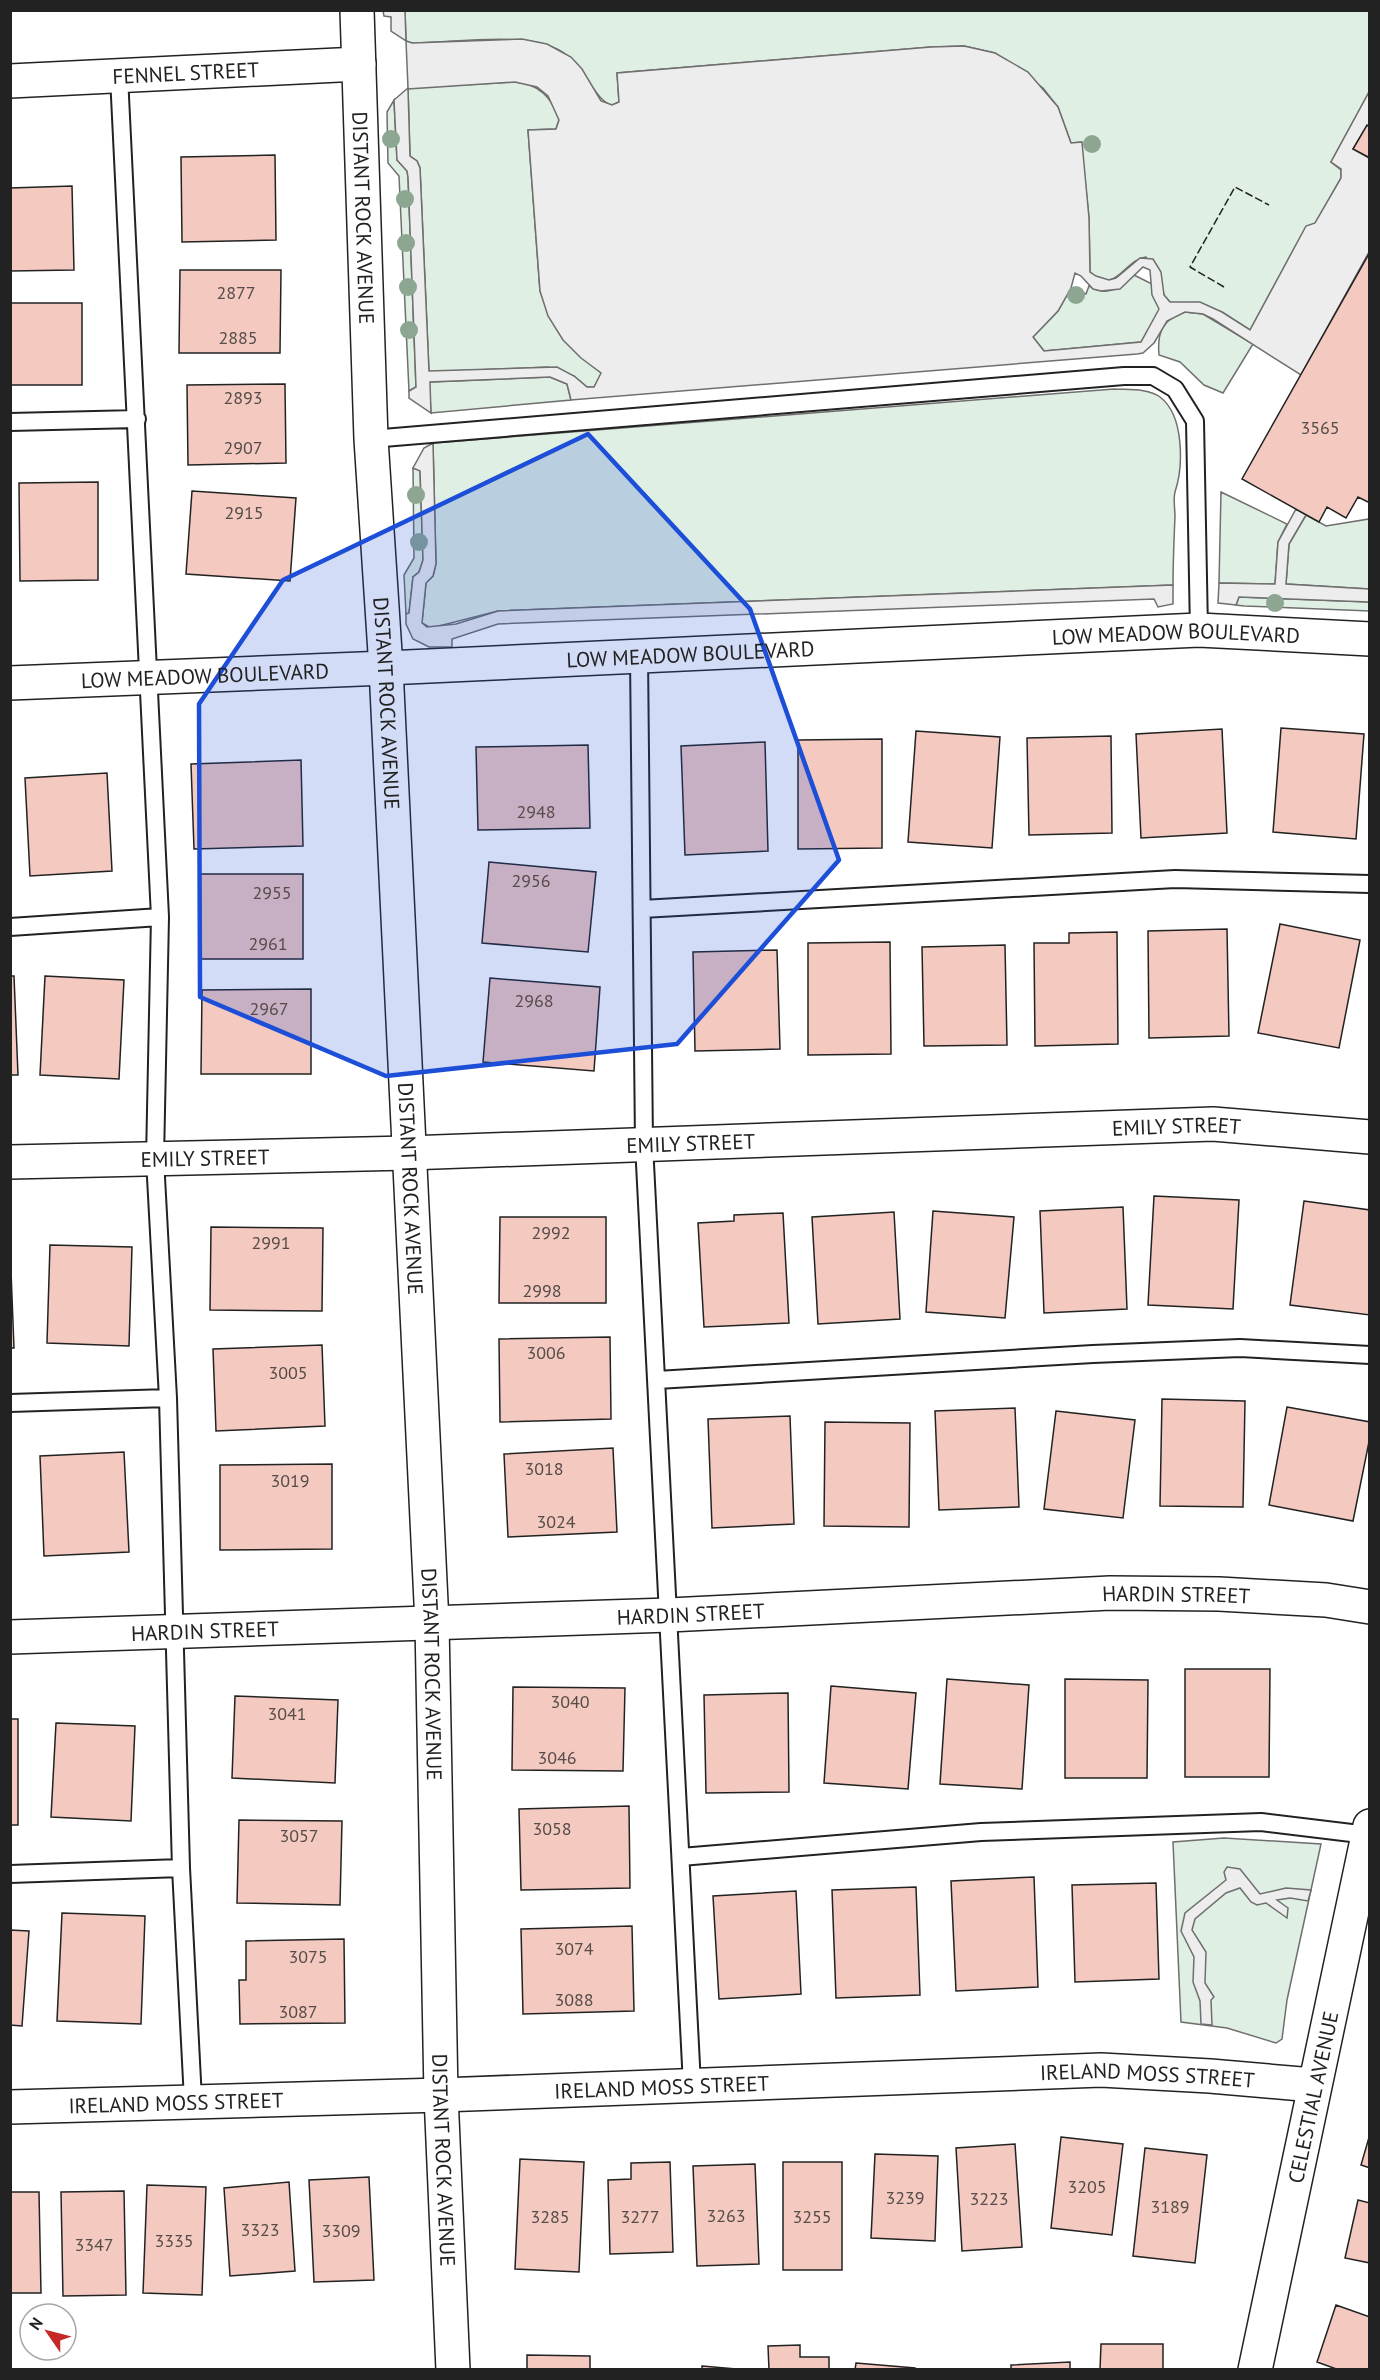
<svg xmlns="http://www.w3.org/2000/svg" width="1380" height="2380" viewBox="0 0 1380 2380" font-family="'PT Sans',sans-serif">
<rect width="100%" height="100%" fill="#fff"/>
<path fill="#e0efe3" stroke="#6f6f6f" stroke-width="1.5" d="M405 11H1369V92L1331 162 1341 170V178L1315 224 1306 227 1250 330 1222 312 1170 302 1164 295 1162 287 1146 257C1123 260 1117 296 1090 272L1089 218 1081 142 1071 143 1058 107 1043 88 995 53 964 46 931 47 617 73 619 102 612 105C595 102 583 63 559 50 526 31 452 43 412 43L406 41Z
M515 82C539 84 552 97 559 120L556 129 528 130 540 291C551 325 572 352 602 373L594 387H587L574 376 548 367 429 372 420 168 417 161 410 156 408 88Z
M394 100 397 160 407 171 408 177 416 387 409 391 399 176 388 163 387 112Z
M1134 275 1152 284 1160 309 1141 342 1044 351 1033 337 1058 311 1071 288 1086 294 1089 286C1107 298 1121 287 1134 275Z
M1185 312 1203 314 1253 344 1223 393 1204 385 1180 362 1159 355C1157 333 1162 319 1185 312Z
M550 377 567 384 571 400 431 413 429 382Z
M1114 389C1128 390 1148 388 1160 397 1185 416 1183 468 1175 492 1173 499 1175 509 1175 516 1174 539 1173 562 1173 585L498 611 431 628 422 623 426 583 433 576 436 564 433 443Z
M413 468 420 470 423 560 419 572 413 577 409 613 406 614 404 575 414 558Z
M1221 492 1287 524 1278 542 1275 584 1219 583Z
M1306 515 1326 526 1369 519V589L1286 584 1289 544Z
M1239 597 1369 602 1370 611 1244 606 1236 605Z
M1224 1838 1321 1844 1287 2000 1282 2039 1276 2043 1227 2028 1181 2022 1173 1842Z"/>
<path fill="#ededed" stroke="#6f6f6f" stroke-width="1.5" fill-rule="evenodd" d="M383 11H405L406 41 412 43 522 39 547 44 571 57 582 69 601 101 612 105 619 102 617 73 931 47 964 46 995 53 1028 72 1058 107 1071 143 1082 142 1089 218 1090 272 1096 276 1109 280 1116 278 1140 258 1153 259 1161 272 1164 295 1170 302H1200L1222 312 1250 330 1306 226 1315 223 1341 178V169L1331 162 1369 92V127L1367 126 1353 149 1369 158V252L1301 375 1213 319 1203 314 1185 312 1167 321 1154 343 1143 353 1137 354 571 400 567 384 550 377 430 382 431 413 409 398V391L416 387 408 177 407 171 397 160 394 100 408 88 406 41 391 31V17L384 16ZM515 82 537 87 548 96 559 120 556 129 528 130 540 291 548 316 563 340 581 358 601 373 594 387H587L574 376 557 367 429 371 420 168 417 161 410 156 408 89ZM1143 267 1150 270 1152 295 1159 309 1141 342 1044 351 1033 337 1058 311 1071 288 1075 273 1081 276 1093 289 1101 291 1120 289Z
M433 443 436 564 433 576 426 583 422 623 427 627 456 624 498 611 1173 585V604L1158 607 1154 599 498 624 452 639V647H429L413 639 406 624V614L409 613 413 577 419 572 423 560 420 471 413 468 424 448Z
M1296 509 1306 515 1289 544 1286 584 1369 589V602L1239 597 1236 605 1218 603 1219 583 1275 584 1278 542Z
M1227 1867 1240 1869 1260 1894 1286 1888 1311 1890 1308 1901 1290 1898 1277 1900 1288 1908 1287 1918 1266 1903 1257 1905 1251 1902 1240 1888 1226 1893 1195 1919 1192 1930 1206 1952 1205 1983 1214 1997 1211 2000 1212 2025 1201 2024 1200 2001 1193 1982 1194 1957 1181 1931 1185 1913 1226 1880 1224 1872Z"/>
<path fill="#f3c9c0" stroke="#222" stroke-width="1.5" d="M1367 125 1370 127V158L1353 149Z
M275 155 276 240 182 242 181 157Z
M72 186 74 270 10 271V188Z
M1370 252V503L1358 497 1346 518 1327 507 1319 522 1242 479Z
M180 270H281L280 353H179Z
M10 303H82V385H10Z
M285 384 286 463 188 465 187 385Z
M98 482V580L20 581 19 483Z
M192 491 296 498 290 581 186 574Z
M1281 728 1364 734 1356 839 1273 832Z
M1222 729 1227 833 1141 838 1136 734Z
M916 731 1000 737 992 848 908 842Z
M1111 736 1112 833 1029 835 1027 738Z
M882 739V848L798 849V740Z
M765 742 768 851 685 855 681 746Z
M588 745 590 828 478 830 476 747Z
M301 760 303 846 194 849 191 764Z
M107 773 112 871 30 876 25 778Z
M489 862 596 872 588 952 482 943Z
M199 874H303V959H199Z
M1280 924 1360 940 1339 1048 1258 1033Z
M1227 929 1229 1036 1149 1038 1148 931Z
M1117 932 1118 1044 1035 1046 1034 943H1069V933Z
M890 942 891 1054 808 1055V943Z
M1005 945 1007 1045 924 1046 922 947Z
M777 950 780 1049 695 1051 693 952Z
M10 976H14L18 1075H10Z
M45 976 124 980 119 1079 40 1075Z
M490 978 600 987 594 1071 483 1062Z
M311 989V1074H201L202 990Z
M1154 1196 1239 1200 1233 1309 1148 1305Z
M1304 1201 1370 1210V1315L1290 1305Z
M1123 1207 1127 1309 1044 1313 1040 1211Z
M933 1211 1014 1217 1005 1318 926 1312Z
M894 1212 900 1319 818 1324 812 1217Z
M783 1213 789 1323 704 1327 698 1223 734 1221V1215Z
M500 1217H606V1303H499Z
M211 1227 323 1228 322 1311 210 1310Z
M10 1245 14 1348H10Z
M50 1245 132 1247 129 1346 47 1343Z
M610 1337 611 1419 500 1422 499 1339Z
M322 1345 325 1426 216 1431 213 1349Z
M1162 1399 1245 1401 1243 1507 1160 1506Z
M1287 1407 1370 1422V1437L1353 1521 1269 1505Z
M1015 1408 1019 1507 939 1510 935 1411Z
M1056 1411 1135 1420 1123 1518 1044 1509Z
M790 1416 794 1524 712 1528 708 1419Z
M825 1422 910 1423 909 1527 824 1526Z
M613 1448 617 1532 508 1537 504 1454Z
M124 1452 129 1552 44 1556 40 1456Z
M332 1464V1549L220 1550V1465Z
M1185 1669H1270L1269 1777H1185Z
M947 1679 1029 1685 1022 1789 940 1784Z
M1065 1679 1148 1680 1147 1778H1065Z
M831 1686 916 1693 908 1789 824 1783Z
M513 1687 625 1688 623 1771 512 1770Z
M788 1693 789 1792 706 1793 704 1695Z
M235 1696 338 1700 335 1783 232 1778Z
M10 1719H18V1825H10Z
M56 1723 135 1726 131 1821 51 1817Z
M629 1806 630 1888 521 1890 519 1809Z
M239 1820 342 1821 340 1905 237 1903Z
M1034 1877 1038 1987 956 1991 951 1881Z
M1156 1883 1159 1979 1075 1982 1072 1885Z
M916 1887 920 1995 836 1998 832 1890Z
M796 1891 801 1994 719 1999 713 1896Z
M62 1913 145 1916 141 2024 57 2021Z
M632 1926 634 2011 523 2014 521 1929Z
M10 1930 29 1931 22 2026 10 2025Z
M344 1939 345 2023 240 2024 239 1980H246V1941Z
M1370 2134V2168L1361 2165Z
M1061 2137 1123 2144 1112 2235 1051 2228Z
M1015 2144 1022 2247 962 2251 956 2148Z
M1145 2148 1207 2155 1195 2263 1133 2256Z
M875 2154 938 2156 935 2241 871 2238Z
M520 2159 584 2162 579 2272 515 2269Z
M670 2162 673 2252 610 2254 608 2180 631 2179V2163Z
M783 2162H842V2270H783Z
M755 2164 759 2264 697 2266 693 2166Z
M369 2177 374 2280 314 2282 309 2180Z
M289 2182 295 2271 230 2276 224 2188Z
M147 2185 206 2187 202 2295 143 2293Z
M124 2191 126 2295 63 2296 61 2192Z
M10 2192H39L41 2293H10Z
M1358 2200 1370 2203V2263L1345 2258Z
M1336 2305 1370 2317V2370H1339L1317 2362Z
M1101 2344H1163V2370H1100Z
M800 2345V2357H829V2370H769L768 2346Z
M527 2355 590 2356V2370H527Z
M1070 2362V2370H1011V2365Z
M856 2363 915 2368V2370H855Z
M702 2366 748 2370H702Z"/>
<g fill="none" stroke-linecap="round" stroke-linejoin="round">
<defs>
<path id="lane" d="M119 76 160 917 155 1159 168 1398 181 1868 193 2100
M10 422 137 419
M371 439 1124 376H1153L1175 389 1195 421 1199 630
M639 656 644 1144 692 2085
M642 909 1175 879 1370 884
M10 927 160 917
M657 1380 1093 1354 1240 1348 1370 1355
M10 1403 168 1398
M681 1857 981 1832 1261 1822 1368 1835
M10 1874 181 1868"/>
<g id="street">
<path id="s1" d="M357 10 371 439 386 668 432 1623 441 2095 453 2370"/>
<path id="s2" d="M10 81 359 64"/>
<path id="s3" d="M10 683 386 668 1199 630 1370 639"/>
<path id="s4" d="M10 1162 408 1153 1213 1124 1370 1137"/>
<path id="s5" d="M10 1637 669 1615 1110 1593 1219 1594 1326 1600 1370 1607"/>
<path id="s6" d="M10 2107 441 2095 1101 2070 1210 2076 1313 2085"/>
<path id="s7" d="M1255 2370 1370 1826"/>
</g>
</defs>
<use href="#lane" stroke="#222" stroke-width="20"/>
<use href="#street" stroke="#222" stroke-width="36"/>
<use href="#lane" stroke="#fff" stroke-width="16"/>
<use href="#street" stroke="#fff" stroke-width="33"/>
<path stroke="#222" stroke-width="1.5" stroke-dasharray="8 3" stroke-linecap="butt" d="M1224 287 1190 267 1235 187 1269 205"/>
</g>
<g fill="#8da692">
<circle cx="391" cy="139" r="9"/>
<circle cx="1092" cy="144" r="9"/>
<circle cx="405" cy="199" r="9"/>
<circle cx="406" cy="243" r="9"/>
<circle cx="408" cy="287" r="9"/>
<circle cx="1076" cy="295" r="9"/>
<circle cx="409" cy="330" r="9"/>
<circle cx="416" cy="495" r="9"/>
<circle cx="419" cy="542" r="9"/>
<circle cx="1275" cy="603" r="9"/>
</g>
<path fill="#1d4ed8" fill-opacity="0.2" stroke="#1d4ed8" stroke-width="4.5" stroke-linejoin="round" d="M588 434 750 609 839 860 677 1044 386 1076 200 997 199 704 283 580Z"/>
<g text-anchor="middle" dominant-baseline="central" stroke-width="4.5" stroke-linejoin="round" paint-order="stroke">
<g font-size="18" fill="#564c4a">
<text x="236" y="292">2877</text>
<text x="238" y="337">2885</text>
<text x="243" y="397">2893</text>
<text x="1320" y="427">3565</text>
<text x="243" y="447">2907</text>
<text x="244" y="512">2915</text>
<text x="536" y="811">2948</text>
<text x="531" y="880">2956</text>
<text x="272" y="892">2955</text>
<text x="268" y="943">2961</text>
<text x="534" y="1000">2968</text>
<text x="269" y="1008">2967</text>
<text x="551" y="1232">2992</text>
<text x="271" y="1242">2991</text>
<text x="542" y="1290">2998</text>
<text x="546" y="1352">3006</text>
<text x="288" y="1372">3005</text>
<text x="544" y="1468">3018</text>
<text x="290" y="1480">3019</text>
<text x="556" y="1521">3024</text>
<text x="570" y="1701">3040</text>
<text x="287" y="1713">3041</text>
<text x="557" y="1757">3046</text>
<text x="552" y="1828">3058</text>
<text x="299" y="1835">3057</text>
<text x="574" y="1948">3074</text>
<text x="308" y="1956">3075</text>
<text x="574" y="1999">3088</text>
<text x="298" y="2011">3087</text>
<text x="1087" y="2186">3205</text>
<text x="905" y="2197">3239</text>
<text x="989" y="2198">3223</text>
<text x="1170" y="2206">3189</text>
<text x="726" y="2215">3263</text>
<text x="550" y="2216">3285</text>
<text x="640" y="2216">3277</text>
<text x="812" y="2216">3255</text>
<text x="260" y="2229">3323</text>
<text x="341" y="2230">3309</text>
<text x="174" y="2240">3335</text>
<text x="94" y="2244">3347</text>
</g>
<g font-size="21" fill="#222" stroke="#fff">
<text stroke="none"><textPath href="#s2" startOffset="176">FENNEL STREET</textPath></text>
<text stroke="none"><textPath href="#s1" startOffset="208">DISTANT ROCK AVENUE</textPath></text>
<text stroke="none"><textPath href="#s3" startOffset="1167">LOW MEADOW BOULEVARD</textPath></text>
<text stroke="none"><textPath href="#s3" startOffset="681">LOW MEADOW BOULEVARD</textPath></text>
<text stroke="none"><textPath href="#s3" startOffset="195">LOW MEADOW BOULEVARD</textPath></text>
<text stroke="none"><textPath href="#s1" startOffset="694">DISTANT ROCK AVENUE</textPath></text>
<text stroke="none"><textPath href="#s4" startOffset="1167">EMILY STREET</textPath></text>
<text stroke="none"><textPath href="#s4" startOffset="681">EMILY STREET</textPath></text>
<text stroke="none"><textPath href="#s4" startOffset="195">EMILY STREET</textPath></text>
<text stroke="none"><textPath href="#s1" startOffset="1180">DISTANT ROCK AVENUE</textPath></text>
<text stroke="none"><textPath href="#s5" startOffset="1167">HARDIN STREET</textPath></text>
<text stroke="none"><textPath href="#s5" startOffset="681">HARDIN STREET</textPath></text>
<text stroke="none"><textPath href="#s5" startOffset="195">HARDIN STREET</textPath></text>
<text stroke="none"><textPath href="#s1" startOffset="1666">DISTANT ROCK AVENUE</textPath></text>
<text stroke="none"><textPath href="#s6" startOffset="1138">IRELAND MOSS STREET</textPath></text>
<text stroke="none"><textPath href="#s6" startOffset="652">IRELAND MOSS STREET</textPath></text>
<text stroke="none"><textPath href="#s7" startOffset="279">CELESTIAL AVENUE</textPath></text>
<text stroke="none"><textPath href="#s6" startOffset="166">IRELAND MOSS STREET</textPath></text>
<text stroke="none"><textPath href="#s1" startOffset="2152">DISTANT ROCK AVENUE</textPath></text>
</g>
</g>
<rect width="1380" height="2380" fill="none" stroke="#222222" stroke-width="24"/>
<g transform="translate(48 2332) rotate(305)"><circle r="28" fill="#ffffff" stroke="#a7a7a7" stroke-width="1.5"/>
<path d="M0-4.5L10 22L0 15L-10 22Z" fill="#c62828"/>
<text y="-9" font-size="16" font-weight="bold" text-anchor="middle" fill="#222222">N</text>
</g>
</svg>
